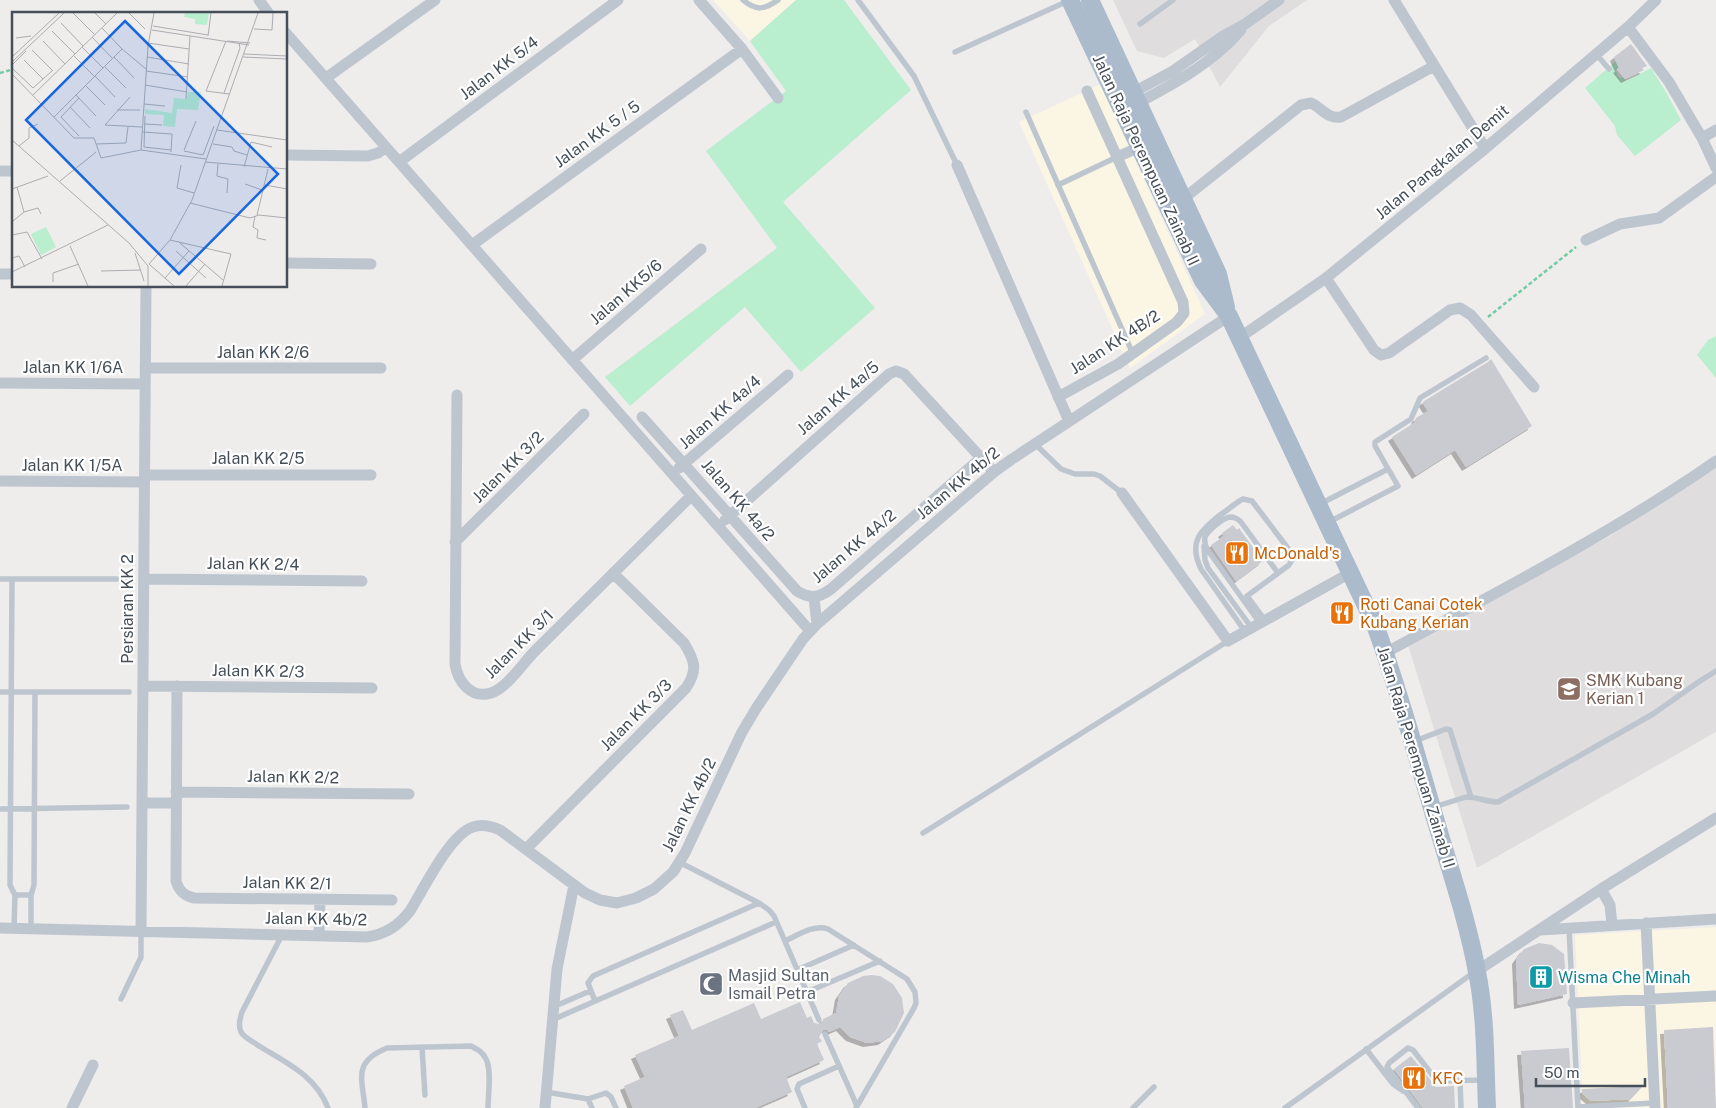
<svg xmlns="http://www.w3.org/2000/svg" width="1716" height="1108" viewBox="0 0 1716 1108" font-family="'Public Sans',sans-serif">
<defs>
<filter id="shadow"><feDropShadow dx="-4" dy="4" stdDeviation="0" flood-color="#0004"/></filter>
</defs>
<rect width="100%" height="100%" fill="#efecec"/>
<path fill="#fbf5e4" d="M713 0H796L750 41Z
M1101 84 1205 314 1130 368 1019 122Z
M1716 927V1108H1583L1575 935Z"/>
<path fill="#e0ddde" d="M1113 0H1307L1269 26 1220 87 1195 39 1164 58 1137 51Z
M1716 463V732L1477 868 1408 645 1610 536Z"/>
<path fill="#b9eecf" d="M796 0H844L911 90 783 202 875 308 801 372 745 307 630 406 605 377 777 248 706 151 786 91 750 41Z
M1616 61 1619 68 1616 70 1619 78 1623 77 1626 81 1651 68 1667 94 1681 120 1635 156 1617 135 1615 126 1585 88Z
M1716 336V378L1697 355 1708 340Z"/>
<path fill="#c9cbd1" filter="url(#shadow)" d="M1631 44 1647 66 1642 68 1644 70 1625 79 1617 69 1619 68 1614 57Z
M1491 359 1532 426 1466 467 1455 450 1416 475 1392 437 1414 423 1416 418 1428 411 1423 403 1424 401 1488 362Z
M1233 525 1237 530 1239 528 1263 561 1236 581 1211 545 1224 536 1222 533Z
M1539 943 1552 945 1564 954 1567 994 1518 1005 1516 960 1524 949Z
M872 975 880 976 893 984 902 998 904 1013 895 1032 882 1041 867 1043 850 1037 840 1027 829 1032 826 1029 823 1030 819 1037 822 1041 817 1044 824 1060 786 1077 792 1092 755 1108H633L624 1086 645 1077 635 1055 679 1036 670 1015 683 1010 692 1030 754 1003 761 1019 800 1002 807 1018 811 1016 814 1023 820 1024 823 1022V1019L836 1013 839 996 848 983 863 976Z
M1713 1027 1716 1108H1668L1664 1030Z
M1569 1048 1573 1108H1525L1521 1051Z
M1411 1056 1436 1087 1454 1086 1455 1108H1423L1394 1069Z
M1643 1086 1631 1099 1591 1101 1582 1093V1089Z"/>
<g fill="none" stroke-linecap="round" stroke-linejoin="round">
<path stroke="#71cca2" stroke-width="2.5" stroke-dasharray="4 2.5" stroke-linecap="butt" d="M0 73 14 69
M1488 317 1576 247"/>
<path stroke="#bdc6cf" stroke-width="5.5" d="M743 0C756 11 764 10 778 0
M858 0 914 76 957 165
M1140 24 1173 0
M955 52 1068 1
M1596 54 1609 69
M1026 112 1133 354
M1058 185 1117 157
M1035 444 1061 469 1075 474H1094L1100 476 1122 493
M1320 504 1388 469
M1329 522 1398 486 1375 446V442L1411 419 1420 398 1486 358
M1204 546 1205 560 1208 568 1251 627
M0 579H130
M12 579 10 885 15 895 14 928
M1259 622 1207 549C1205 545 1204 542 1205 537 1208 530 1223 518 1230 517 1235 517 1238 519 1241 522L1278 573
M1244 630 1201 569C1188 542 1200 531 1220 515 1228 510 1235 503 1243 499L1252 501 1290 551 1293 558 1289 565 1247 596 1264 619
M0 692H129
M1415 741 1446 729 1450 730 1471 797
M1434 807 1466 797C1477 797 1487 802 1498 802L1653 714 1700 681 1716 671
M0 809 127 807
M923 833 1228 641
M679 862 759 903 769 910 774 916 819 1020
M15 895H31
M1569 928 1578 1108
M31 929V895L34 885 35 692
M282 935 242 1012C240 1019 238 1025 241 1032 244 1038 254 1042 259 1046 287 1063 316 1076 328 1108
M785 941C798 935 814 924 828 929L907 979 915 992 916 1003 914 1008 856 1108
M797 970 854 945
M807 992 880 961
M121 999 141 957V932
M595 1001 588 983 593 976 759 903
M553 1007 590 991
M552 1020 776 922
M825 1034 857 1106
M422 1047 425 1095
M1366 1049 1393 1084 1403 1091
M1460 1081 1461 1108
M546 1092 588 1099
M1578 1107 1655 1103
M365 1108C362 1077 353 1062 387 1048L471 1046C477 1049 483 1052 486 1059 492 1070 488 1095 488 1108
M592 1108 588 1099 606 1093 611 1097 616 1108
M805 1108 797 1089 799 1084 839 1066
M1133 1108 1154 1087
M1285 1108 1473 973
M1418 1108 1387 1067 1389 1063 1408 1048 1413 1050 1437 1081 1484 1080"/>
<path stroke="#bdc6cf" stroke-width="11" d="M259 0 269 14
M699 0 742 49 778 98
M1394 0 1485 148
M1628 27 1669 82 1702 138 1716 168
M286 33 810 631
M326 78 435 0
M1128 95 1173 71 1223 36 1245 24 1279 0
M1134 105C1172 85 1213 63 1241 30
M1702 138 1716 130
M286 155 368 156 378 153 386 147
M1117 157 1140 147
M399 162 618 0
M957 165 1069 421
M0 171H14
M1183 199 1301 105 1311 103C1322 108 1327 119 1341 117L1434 66
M1586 240 1620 224 1659 218 1716 177
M472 245 742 49
M286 263 371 264
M0 274H14
M1326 278 1374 350 1381 355 1389 353 1450 310 1460 308 1471 315 1534 387
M1239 338 1326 278 1481 152 1628 27 1656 0
M572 360 701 249
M145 368H381
M0 383 145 384
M457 395 455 664C458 682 471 699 491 693 507 688 523 663 535 651 587 599 639 547 691 496
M1058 397 1118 364 1177 322 1184 313 1183 302 1087 91
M642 417 797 591C810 599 819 598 831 589L981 458
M679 468 788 375
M145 475H371
M0 481 144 482
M1122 493 1228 641 1350 573
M725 520 889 374 896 371 904 374 994 472
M455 542 584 414
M144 579 362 581
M814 598 817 624
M1385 653C1497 592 1611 534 1716 461
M143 686 372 688
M177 686 176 881C179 891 184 896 194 898L392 900
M176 792 409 794
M142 803H176
M526 849 686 688C698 670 695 661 684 643L613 573
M1601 889 1610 905 1612 925
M1646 923 1655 1108
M0 928 367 937C386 934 398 926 410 911 423 890 450 834 473 827 482 824 491 826 500 830L585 893 600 900 617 903 636 898 654 889 673 872 685 853 742 732 757 707 803 639 817 624 994 472 1012 459 1229 316
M1541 930 1716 919
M141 932 146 286
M319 936 320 899
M1477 971 1601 889 1716 818
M1573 1003 1716 996
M72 1108 93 1065
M545 1108 557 969 574 885"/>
<path stroke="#abbbcc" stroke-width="18" d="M1070 0 1203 281 1229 316 1375 625C1399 690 1417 758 1437 825 1451 873 1468 922 1477 972 1486 1016 1485 1063 1487 1108
M1090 0 1218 274 1226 307"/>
</g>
<defs>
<symbol id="restaurant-square" viewBox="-11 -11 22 22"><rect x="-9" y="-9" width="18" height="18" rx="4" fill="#e8710a" stroke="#fff"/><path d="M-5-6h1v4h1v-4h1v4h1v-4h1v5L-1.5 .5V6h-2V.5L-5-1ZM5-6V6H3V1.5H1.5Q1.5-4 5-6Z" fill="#fff"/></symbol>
<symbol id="school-square" viewBox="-11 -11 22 22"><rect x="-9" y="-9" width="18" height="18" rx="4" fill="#8d6e63" stroke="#fff"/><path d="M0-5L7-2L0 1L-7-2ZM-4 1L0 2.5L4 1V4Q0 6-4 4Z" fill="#fff"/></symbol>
<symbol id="building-square" viewBox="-11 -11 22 22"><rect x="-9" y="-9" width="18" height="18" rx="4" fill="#0f9aa8" stroke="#fff"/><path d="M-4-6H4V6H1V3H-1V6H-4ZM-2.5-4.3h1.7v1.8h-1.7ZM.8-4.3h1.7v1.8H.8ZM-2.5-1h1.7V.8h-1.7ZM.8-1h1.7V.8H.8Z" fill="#fff"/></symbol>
<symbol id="mosque-square" viewBox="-11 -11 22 22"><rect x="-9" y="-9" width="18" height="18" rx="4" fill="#6b7280" stroke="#fff"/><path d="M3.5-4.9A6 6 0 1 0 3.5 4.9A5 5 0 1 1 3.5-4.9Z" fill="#fff"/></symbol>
</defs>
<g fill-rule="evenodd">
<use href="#restaurant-square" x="1223" y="539" width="28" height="28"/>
<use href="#restaurant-square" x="1328" y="599" width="28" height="28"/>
<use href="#school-square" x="1555" y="675" width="28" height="28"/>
<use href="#building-square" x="1527" y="963" width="28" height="28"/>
<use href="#mosque-square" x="697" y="970" width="28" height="28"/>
<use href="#restaurant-square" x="1400" y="1064" width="28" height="28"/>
</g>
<g text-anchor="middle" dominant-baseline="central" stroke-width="4.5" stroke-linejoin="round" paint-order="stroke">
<g font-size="16" fill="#454f59" stroke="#fff">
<text transform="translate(499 68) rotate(-37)">Jalan KK 5/4</text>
<text transform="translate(597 134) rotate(-36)">Jalan KK 5 / 5</text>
<text transform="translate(1146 160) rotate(65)">Jalan Raja Perempuan Zainab II</text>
<text transform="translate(1442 162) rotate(-40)">Jalan Pangkalan Demit</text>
<text transform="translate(626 292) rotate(-41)">Jalan KK5/6</text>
<text transform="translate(1115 342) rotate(-33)">Jalan KK 4B/2</text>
<text x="263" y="352">Jalan KK 2/6</text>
<text x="73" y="367">Jalan KK 1/6A</text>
<text transform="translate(838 398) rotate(-41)">Jalan KK 4a/5</text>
<text transform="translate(720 412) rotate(-41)">Jalan KK 4a/4</text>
<text x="258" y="458">Jalan KK 2/5</text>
<text x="72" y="465">Jalan KK 1/5A</text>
<text transform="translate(508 467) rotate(-45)">Jalan KK 3/2</text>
<text transform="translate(958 483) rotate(-40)">Jalan KK 4b/2</text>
<text transform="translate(738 500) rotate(49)">Jalan KK 4a/2</text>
<text transform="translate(854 546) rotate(-40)">Jalan KK 4A/2</text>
<text transform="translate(253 564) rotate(1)">Jalan KK 2/4</text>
<text transform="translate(127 609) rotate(-90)">Persiaran KK 2</text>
<text transform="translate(519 644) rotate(-45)">Jalan KK 3/1</text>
<text transform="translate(258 671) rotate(1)">Jalan KK 2/3</text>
<text transform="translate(636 715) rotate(-45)">Jalan KK 3/3</text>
<text transform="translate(1416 757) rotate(73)">Jalan Raja Perempuan Zainab II</text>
<text transform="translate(293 777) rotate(1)">Jalan KK 2/2</text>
<text transform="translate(689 805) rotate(-64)">Jalan KK 4b/2</text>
<text transform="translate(287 883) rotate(1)">Jalan KK 2/1</text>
<text transform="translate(316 919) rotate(1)">Jalan KK 4b/2</text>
</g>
<g font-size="16" fill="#c56008" stroke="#fff" text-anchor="start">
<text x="1254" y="553">McDonald's</text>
<text x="1360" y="604">Roti Canai Cotek<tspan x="1360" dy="18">Kubang Kerian</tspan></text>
<text x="1432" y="1078">KFC</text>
</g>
<g font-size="16" fill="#785e54" stroke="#fff" text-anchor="start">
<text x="1586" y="680">SMK Kubang<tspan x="1586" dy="18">Kerian 1</tspan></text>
</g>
<g font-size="16" fill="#5b616d" stroke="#fff" text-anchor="start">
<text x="728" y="975">Masjid Sultan<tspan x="728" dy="18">Ismail Petra</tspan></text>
</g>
<g font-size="16" fill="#0d838f" stroke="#fff" text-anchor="start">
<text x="1558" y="977">Wisma Che Minah</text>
</g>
</g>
<g transform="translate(12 12)">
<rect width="275" height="275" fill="#efecec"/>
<path d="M173 1H197L195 13 183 12V7L172 5ZM176 80H189L186 98 165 97 163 115 151 114 152 103 133 102V97L160 101 162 86 175 87ZM34 215 44 235 29 243 19 222Z" fill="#b9eecf"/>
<path fill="none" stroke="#abadb1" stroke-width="1" d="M61 1 83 23M83 1 94 12M117 1 133 17M49 11 71 34M141 14 196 23M90 16 110 37M242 17 260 18 261 1M140 18 237 33M40 19 63 42M196 24 199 1M80 25 101 47M4 26 19 24M31 29 53 52M214 29 194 79 217 82M215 29 238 31M136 31 177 37M70 35 91 56M20 38 40 58M232 42 275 44M62 44 83 65M0 45 47 1M102 45 122 66M135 45 177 52M231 45 275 47M12 48 31 67M0 50 52 1M0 53 14 39M93 55 114 76M1 57 21 76 41 58M134 59 176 65M0 62 62 126H82L89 146 129 138 194 147M83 64 103 85M133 73 175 80M74 74 93 93M212 81 228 36 227 31M21 83 105 1M64 83 84 104M118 85 93 113 130 115M67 86 49 105 67 124M174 87 178 24M132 92 153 94M58 95 78 116M105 98H128M42 105 110 37 134 57M132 112 150 113M205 118 275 128M130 120 160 122 159 140M0 128 117 231 136 254M84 132 114 131 116 115M201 132 220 135 222 139 235 143M7 134 17 126V116L26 112M132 135 133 104M132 135 159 138M129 138 136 34 142 1M172 138 184 109M172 139 191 143 202 114M193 150 275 157M206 152 205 164 216 167 215 181M169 153 165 176 182 181M232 155 239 130 260 135M48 169 84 140M233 172 250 178M253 173 275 177M5 175 12 200M0 177 36 164M178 191 238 206 247 203 275 206M245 203 256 157M243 204 241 215 246 218 245 226 254 228M1 209 12 200 26 196 29 202M0 223 15 220 30 247M158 228 219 242 210 274M168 231 211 268M58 234 76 274M164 239 194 266M123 241 132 269M0 246 7 244 13 255M136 254V274M89 259 129 258M0 260 96 213M153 266 177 239M41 270V261L67 252M162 274 137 252 158 228 180 188 246 1M174 274 193 252"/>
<path fill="#1868dd" fill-opacity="0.15" stroke="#1868dd" stroke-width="2.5" d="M113 9 266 162 167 262 14 108Z"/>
<rect width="275" height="275" fill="none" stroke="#454f59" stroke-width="2.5"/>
</g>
<path d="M1536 1078v8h109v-8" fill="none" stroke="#454f59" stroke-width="2.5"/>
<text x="1544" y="1078" font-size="15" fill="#454f59" stroke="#ffffff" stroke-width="4" paint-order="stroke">50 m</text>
</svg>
